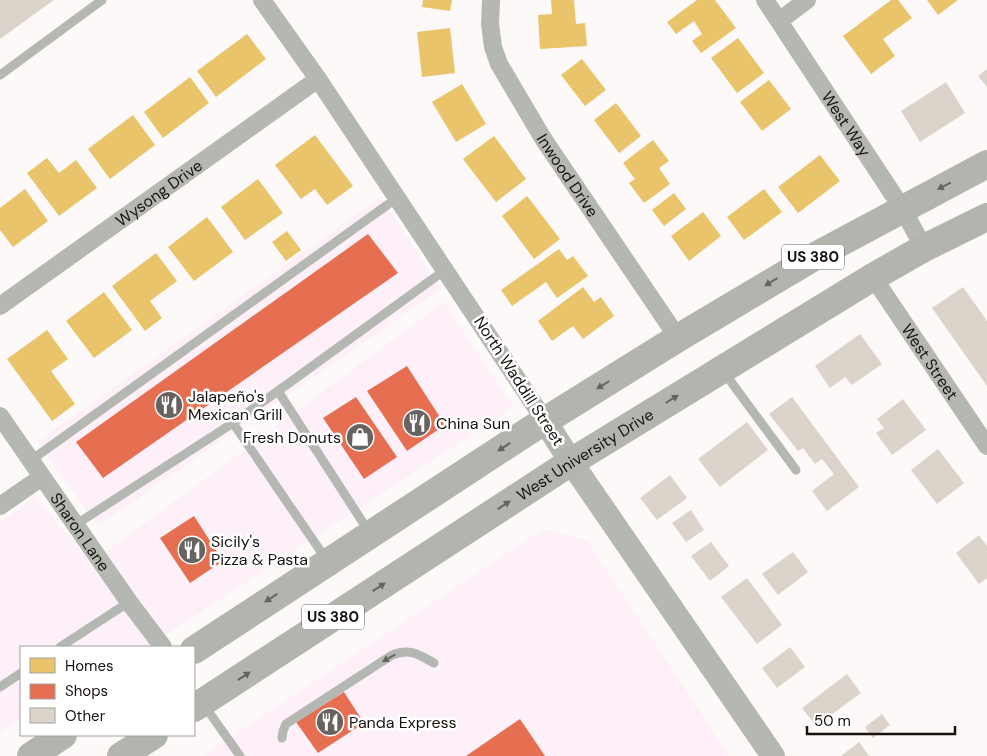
<svg xmlns="http://www.w3.org/2000/svg" width="987" height="756" viewBox="0 0 987 756" font-family="'DM Sans',sans-serif">
<rect width="100%" height="100%" fill="#fcf9f8"/>
<path fill="#fdf0f8" d="M381 197 441 289 98 526 37 442Z
M444 302 514 407 147 647H21V720L0 732V522L35 496 91 563Z
M543 529 587 540 729 756H202Z"/>
<path fill="#e9c46a" d="M423 0H452L450 11 422 7Z
M551 0H574L576 24 585 23 587 46 540 49 538 15 552 14Z
M697 0H715L736 28 701 53 692 41 702 34 694 21 676 34 667 22Z
M891 0H898L912 18 883 39 895 56 871 74 843 36Z
M927 0H958L938 15Z
M450 28 455 73 422 77 417 32Z
M247 34 266 59 216 97 197 71Z
M738 38 764 73 737 93 711 58Z
M582 59 606 90 585 106 561 75Z
M190 77 209 103 163 138 144 112Z
M769 80 791 109 762 131 740 102Z
M462 84 486 124 456 142 432 102Z
M616 103 641 136 619 153 594 120Z
M133 115 155 145 110 179 88 149Z
M315 135 353 186 327 205 315 189 301 199 275 165Z
M494 136 526 179 496 202 463 159Z
M653 140 669 161 659 168 670 184 644 203 629 183 635 179 623 163Z
M820 155 840 181 798 213 778 187Z
M47 158 59 173 76 160 97 188 59 216 27 173Z
M258 179 283 213 245 240 221 207Z
M25 189 48 221 13 247 0 230V208Z
M764 189 782 212 744 240 727 217Z
M674 193 686 209 664 226 652 210Z
M527 196 560 239 534 259 502 216Z
M703 212 721 236 689 261 671 236Z
M207 217 233 252 194 281 168 247Z
M287 231 301 250 286 261 272 242Z
M559 249 567 260 573 256 588 276 557 298 546 282 512 306 501 290Z
M156 253 177 281 150 301 162 318 145 331 112 286Z
M583 287 594 302 601 297 614 316 583 339 573 326 552 341 538 321Z
M104 292 132 330 94 358 66 321Z
M47 330 68 359 51 371 75 404 52 421 7 359Z"/>
<path fill="#e76f51" d="M368 234 398 273 103 478 76 442Z
M407 366 445 425 407 451 367 391Z
M356 397 397 457 364 479 323 418Z
M194 516 223 561 190 583 160 538Z
M344 692 364 723 318 753 296 722Z
M520 719 545 756H466Z"/>
<path fill="#dcd4cb" d="M0 0H54L0 39Z
M987 69V87L978 76Z
M946 82 965 113 920 142 901 111Z
M963 287 987 321V386L932 308Z
M860 334 882 364 852 385 845 377 830 388 815 366Z
M792 397 859 487 827 511 812 491 834 474 822 459 815 464 803 448 798 451 769 414Z
M903 399 926 430 892 455 876 433 884 428 877 419Z
M747 422 768 450 720 487 698 459Z
M938 449 964 483 937 504 911 470Z
M670 475 687 498 657 520 640 498Z
M691 510 704 530 686 542 672 523Z
M979 535 987 546V578L979 584 956 553Z
M711 542 729 566 710 581 691 556Z
M793 552 808 572 778 595 762 574Z
M747 578 782 625 757 644 721 597Z
M790 647 805 667 777 688 762 668Z
M847 674 861 693 816 726 802 708Z
M882 714 890 725 873 738 865 727Z
M859 742 869 756H841Z"/>
<g fill="none" stroke-linecap="round" stroke-linejoin="round">
<path stroke="#b5b8b2" stroke-width="9" d="M0 75 102 0
M723 371 796 470
M233 423 326 559
M30 461 397 198
M75 525 233 423 278 391
M369 532 278 391 445 270
M60 647 129 602
M0 687 21 673
M204 705 240 756
M282 738 283 731 286 724 392 655C410 648 418 654 434 663"/>
<g stroke="#b5b8b2" stroke-width="18">
<path d="M262 0 318 79 545 421"/>
<path id="s1" d="M491 0 490 24 493 47 499 64 544 140 678 338"/>
<path id="s2" d="M765 0 902 208 924 248"/>
<path d="M779 21 807 0"/>
<path id="s3" d="M873 277 987 446"/>
<path id="s4" d="M0 306 318 79"/>
<path id="s5" d="M0 416 129 602 163 647"/>
<path d="M0 506 42 477"/>
</g>
<path stroke="#b5b7b1" stroke-width="24" d="M545 421 571 462 773 756"/>
<g stroke="#b2b5ad" stroke-width="28">
<path d="M194 650 527 432 678 338 819 254 987 164"/>
<path id="s6" d="M194 708 571 462 873 277 924 248 987 217"/>
<path d="M31 756 63 735"/>
<path d="M121 756 154 735"/>
</g>
</g>
<defs><path id="oneway-solid" d="M-6-.8H1V-3.2L6.5 0L1 3.2V.8H-6Z" transform="scale(1.25)"/></defs>
<g fill="#65645e">
<use href="#oneway-solid" transform="translate(944 186) rotate(153)"/>
<use href="#oneway-solid" transform="translate(771 282) rotate(149)"/>
<use href="#oneway-solid" transform="translate(603 385) rotate(148)"/>
<use href="#oneway-solid" transform="translate(672 399) rotate(-32)"/>
<use href="#oneway-solid" transform="translate(504 447) rotate(147)"/>
<use href="#oneway-solid" transform="translate(504 505) rotate(-33)"/>
<use href="#oneway-solid" transform="translate(379 587) rotate(-33)"/>
<use href="#oneway-solid" transform="translate(271 598) rotate(147)"/>
<use href="#oneway-solid" transform="translate(244 676) rotate(-33)"/>
</g>
<use fill="#666560" href="#oneway-solid" transform="translate(389 658) rotate(150)"/>
<defs>
<symbol id="restaurant-disc" viewBox="-11 -11 22 22"><circle r="9.5" fill="#686361" stroke="#fff"/><path d="M-5-6h1v4h1v-4h1v4h1v-4h1v5L-1.5 .5V6h-2V.5L-5-1ZM5-6V6H3V1.5H1.5Q1.5-4 5-6Z" fill="#fff"/></symbol>
<symbol id="shop-disc" viewBox="-11 -11 22 22"><circle r="9.5" fill="#686361" stroke="#fff"/><path d="M-5-2.5h2.3a2.7 3.5 0 0 1 5.4 0H5L5.5 6h-11ZM-1.5-2.5h3a1.5 2.3 0 0 0-3 0Z" fill="#fff"/></symbol>
</defs>
<g fill-rule="evenodd">
<use href="#restaurant-disc" x="153" y="389" width="32" height="32"/>
<use href="#restaurant-disc" x="401" y="407" width="32" height="32"/>
<use href="#shop-disc" x="344" y="421" width="32" height="32"/>
<use href="#restaurant-disc" x="176" y="534" width="32" height="32"/>
<use href="#restaurant-disc" x="314" y="706" width="32" height="32"/>
</g>
<g text-anchor="middle" dominant-baseline="central" stroke-width="5" stroke-linejoin="round" paint-order="stroke">
<g fill="#fff" stroke="#5d5957" stroke-width="1">
<rect x="782" y="244.5" width="62" height="25" rx="4"/>
<rect x="302" y="604.5" width="62" height="25" rx="4"/>
</g>
<g font-size="15" font-weight="bold" fill="#18120f">
<text x="813" y="257">US 380</text>
<text x="333" y="617">US 380</text>
</g>
<g font-size="16" fill="#18120f" stroke="#fff">
<text stroke="none"><textPath href="#s2" startOffset="148">West Way</textPath></text>
<text stroke="none"><textPath href="#s1" startOffset="196">Inwood Drive</textPath></text>
<text stroke="none"><textPath href="#s4" startOffset="195">Wysong Drive</textPath></text>
<text stroke="none"><textPath href="#s3" startOffset="102">West Street</textPath></text>
<text transform="translate(519 381) rotate(57)">North Waddill Street</text>
<text stroke="none"><textPath href="#s6" startOffset="466">West University Drive</textPath></text>
<text stroke="none"><textPath href="#s5" startOffset="141">Sharon Lane</textPath></text>
</g>
<g font-size="16" fill="#18120f" stroke="#fff" text-anchor="start">
<text x="188" y="396">Jalapeño's<tspan x="188" dy="18">Mexican Grill</tspan></text>
<text x="436" y="423">China Sun</text>
<text x="341" y="437" text-anchor="end">Fresh Donuts</text>
<text x="211" y="541">Sicily's<tspan x="211" dy="18">Pizza &amp; Pasta</tspan></text>
<text x="349" y="722">Panda Express</text>
</g>
</g>
<rect x="20" y="646" width="175" height="90" fill="#ffffff" stroke="#a3a09f"/>
<rect x="30" y="658" width="25" height="15" fill="#e9c46a" stroke="#a3a09f"/>
<text x="65" y="671" font-size="15" fill="#18120f">Homes</text>
<rect x="30" y="684" width="25" height="15" fill="#e76f51" stroke="#a3a09f"/>
<text x="65" y="696" font-size="15" fill="#18120f">Shops</text>
<rect x="30" y="708" width="25" height="15" fill="#dcd4cb" stroke="#a3a09f"/>
<text x="65" y="721" font-size="15" fill="#18120f">Other</text>
<path d="M807 726v8h148v-8" fill="none" stroke="#18120f" stroke-width="2.5"/>
<text x="814" y="726" font-size="15" fill="#18120f" stroke="#ffffff" stroke-width="4" paint-order="stroke">50 m</text>
</svg>
